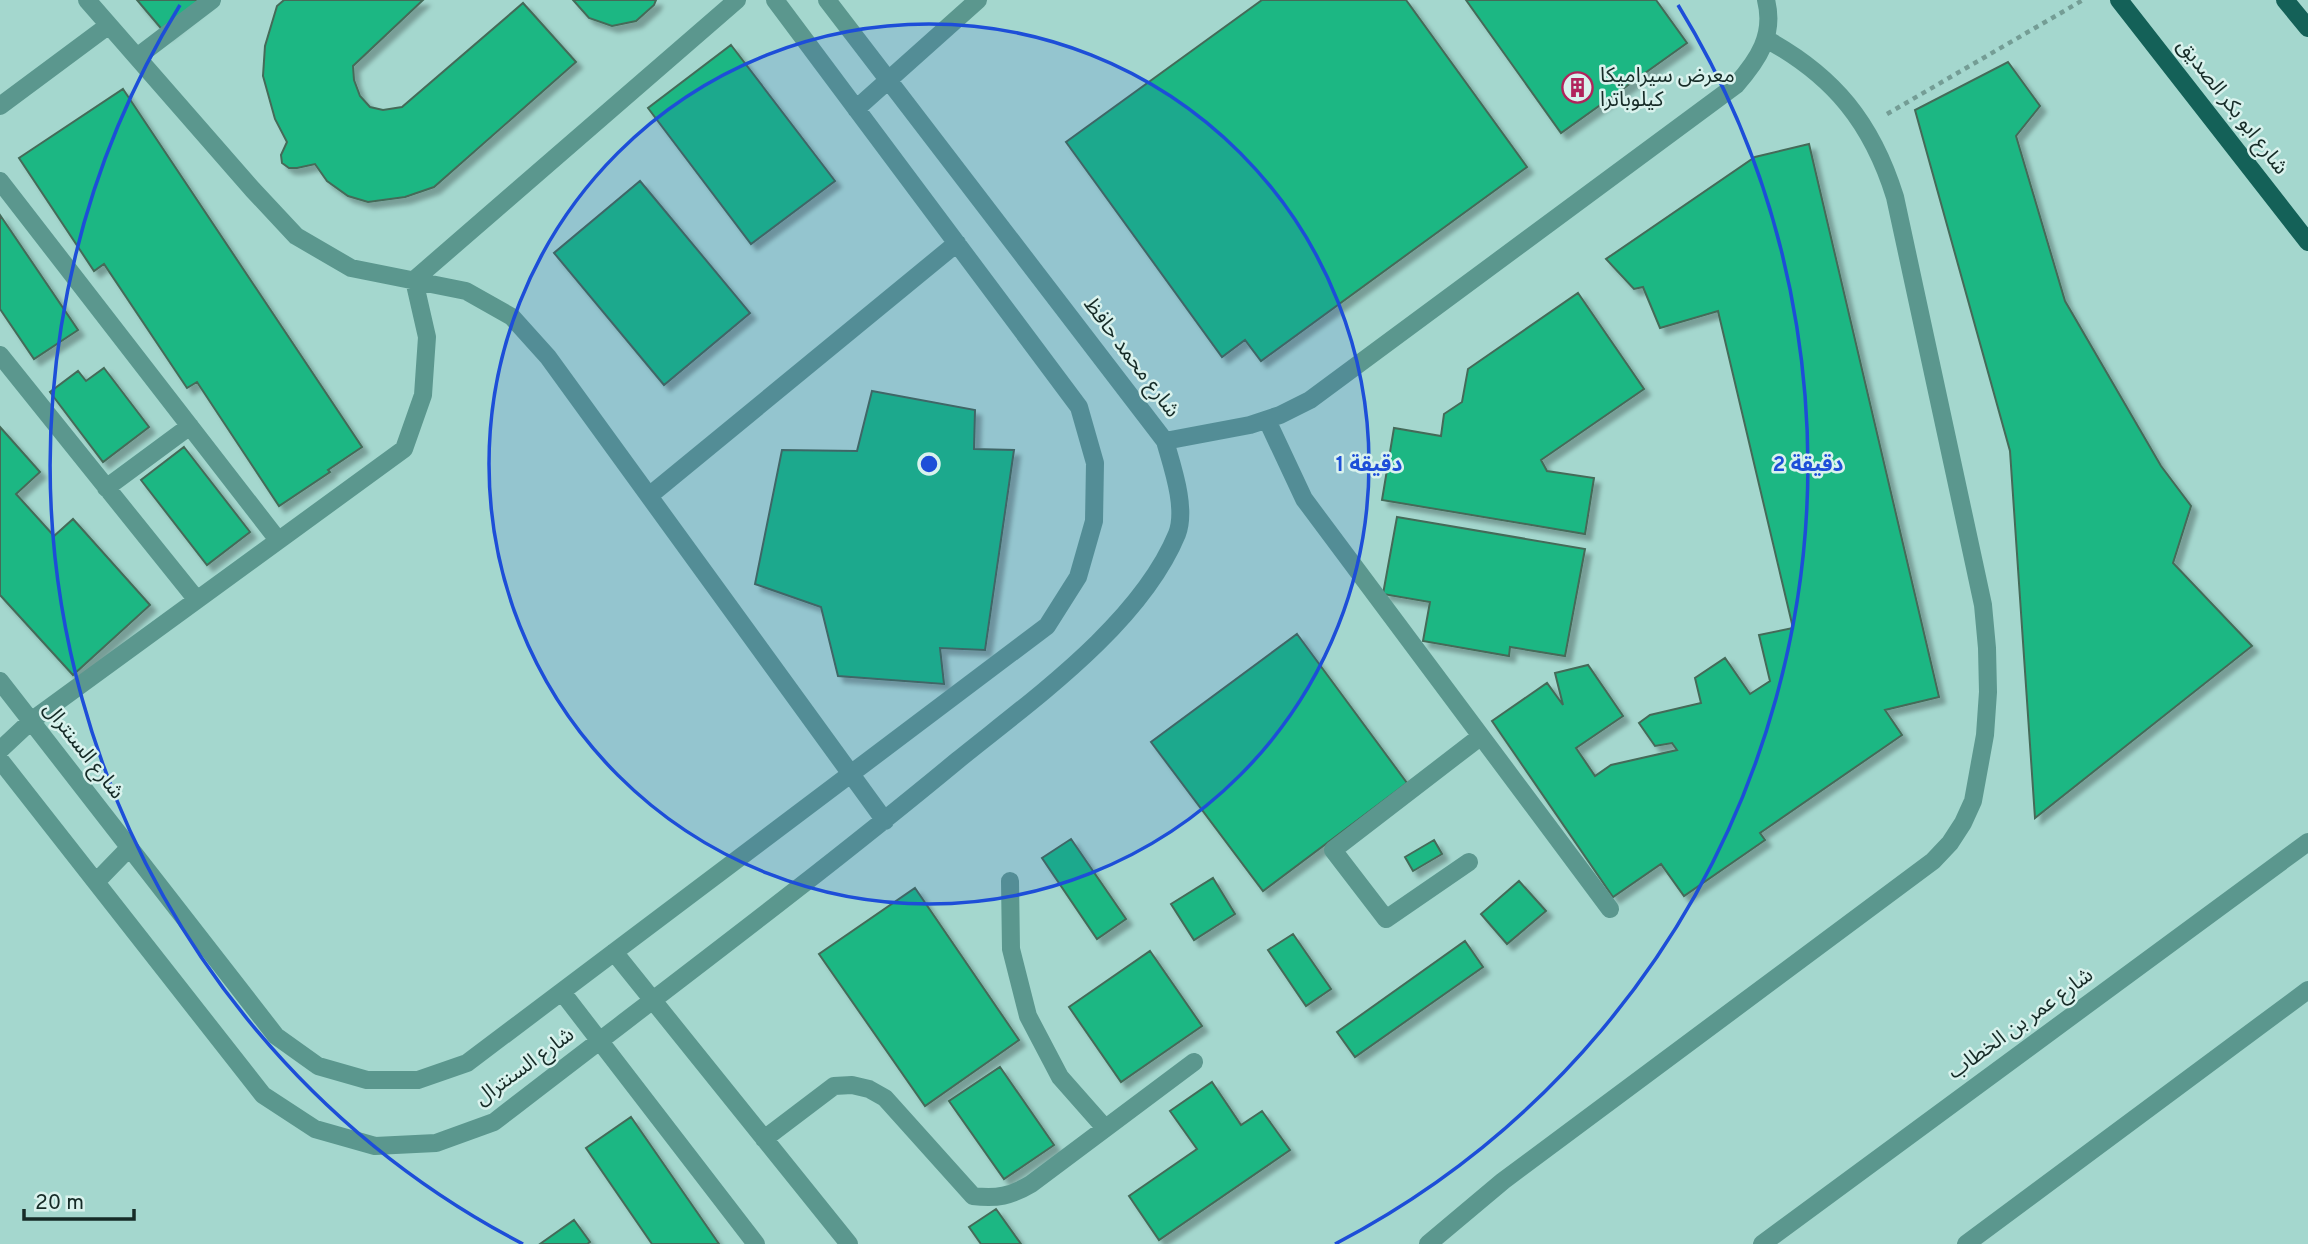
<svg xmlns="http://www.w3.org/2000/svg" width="2308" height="1244" viewBox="0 0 2308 1244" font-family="Overpass,'Noto Sans Arabic',sans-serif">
<defs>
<filter id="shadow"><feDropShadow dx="6" dy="6" stdDeviation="2" flood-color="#0004"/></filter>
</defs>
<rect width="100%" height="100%" fill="#a4d7ce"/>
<path fill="#1eb783" stroke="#446b59" stroke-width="2" filter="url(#shadow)" d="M137 0H205L165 33Z
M284 0H423L353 66 354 80 360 96 370 107 383 110 402 107 523 3 576 62 434 187 405 197 368 202 348 196 327 181 315 164 297 168H289L282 163 281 155 287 142 275 119 263 76 265 46 277 6Z
M573 0H656L654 5 636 21 612 26 589 18Z
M1262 0H1406L1527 167 1261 361 1245 340 1222 357 1066 142Z
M1466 0H1656L1687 43 1561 133Z
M731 45 835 181 751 244 648 108Z
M2008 62 2040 106 2016 136 2065 301 2161 466 2191 506 2173 563 2252 646 2035 818 2010 451 1915 110Z
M123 89 362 447 328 470 330 472 279 506 197 382 187 388 104 264 94 271 19 158Z
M1809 144 1939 697 1885 710 1902 735 1760 833 1765 840 1684 896 1661 864 1613 897 1492 721 1547 683 1563 705 1555 673 1588 665 1623 716 1576 748 1595 776 1611 765 1677 750 1672 743 1655 746 1639 723 1650 715 1701 703 1695 678 1725 658 1750 694 1770 681 1759 635 1793 628 1718 311 1660 328 1643 287 1634 289 1606 259 1755 157Z
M640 181 750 313 664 385 554 253Z
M0 215 78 330 34 359 0 309Z
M1578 293 1644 389 1541 460 1547 471 1594 478 1585 534 1382 500 1394 428 1441 436 1444 414 1462 402 1468 369Z
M104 368 149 427 103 462 50 392 78 371 86 381Z
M872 391 975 410 974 449 1014 450 985 650 940 648 944 684 838 676 821 607 755 584 782 450 857 451Z
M0 427 40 472 16 494 54 536 73 519 150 605 73 675 0 595Z
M184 447 250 532 207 565 141 480Z
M1397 517 1585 549 1565 656 1510 647 1509 656 1423 641 1430 602 1383 594Z
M1297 634 1407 783 1263 891 1151 742Z
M1071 839 1126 919 1097 939 1042 858Z
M1434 840 1442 854 1413 871 1405 857Z
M1213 878 1235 914 1194 940 1171 904Z
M1519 881 1546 911 1507 944 1481 914Z
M915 888 1019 1040 925 1106 819 954Z
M1293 934 1331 989 1306 1006 1268 950Z
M1465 941 1483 967 1355 1057 1337 1032Z
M1150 951 1202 1026 1121 1082 1069 1007Z
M1000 1067 1054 1145 1004 1179 949 1101Z
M1212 1082 1241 1125 1262 1111 1290 1150 1159 1240 1129 1196 1197 1149 1170 1111Z
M631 1117 719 1244H652L586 1148Z
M996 1209 1021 1244H981L969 1227Z
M574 1220 590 1242 587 1244H540Z"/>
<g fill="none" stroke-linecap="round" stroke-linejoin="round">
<path stroke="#749d95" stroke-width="4.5" stroke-dasharray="5 5" stroke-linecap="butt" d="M1887 114 2083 0"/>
<path stroke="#5b978e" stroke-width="18" d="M87 0 253 190 296 236 351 268 466 291 512 317 548 357 885 821
M137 57 212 0
M0 106 109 25
M856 109 978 0
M0 181 278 540
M0 355 197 600
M1267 420 1304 499 1610 909
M1165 441 1250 425 1280 415 1310 400 1736 85C1758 60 1775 35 1766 0
M106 488 190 426
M649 496 957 243
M0 681 276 1036 318 1066 367 1080H418L467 1063 1047 626 1078 577 1094 521 1095 463 1079 407 775 0
M0 750 31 721 404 449 423 395 427 337 414 280 737 0
M0 760 263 1095 315 1129 375 1146 436 1143 494 1122C649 1002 807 885 958 760 1032 700 1140 624 1177 534 1187 508 1172 466 1165 441L827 0
M1469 862 1386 919 1333 850 1480 737
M97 881 129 848
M1010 881 1011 949 1028 1016 1060 1077 1105 1128
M614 952 849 1244
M562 992 756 1244
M764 1139 834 1086 852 1085 869 1089 885 1098 973 1196C997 1199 1011 1196 1031 1184L1194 1062
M1428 1244 1503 1181 1933 861 1950 843 1963 823 1973 801 1985 735 1988 692 1987 648 1983 605 1974 563 1895 197C1872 123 1834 76 1766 39
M1762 1244 2308 842
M1966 1244 2308 990"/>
<path stroke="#146158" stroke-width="18" d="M2119 0 2308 242
M2285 0 2308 28"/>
</g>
<circle cx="929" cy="464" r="440" fill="#1d4ed8" fill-opacity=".12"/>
<g fill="none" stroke="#1d4ed8" stroke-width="3.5">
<circle cx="929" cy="464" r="440"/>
<path d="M523 1244A879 879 0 0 1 180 5M1678 5A879 879 0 0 1 1335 1244"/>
</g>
<defs>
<symbol id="building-ring" viewBox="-11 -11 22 22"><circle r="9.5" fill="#d9f2ed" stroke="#b1235b" stroke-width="1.5"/><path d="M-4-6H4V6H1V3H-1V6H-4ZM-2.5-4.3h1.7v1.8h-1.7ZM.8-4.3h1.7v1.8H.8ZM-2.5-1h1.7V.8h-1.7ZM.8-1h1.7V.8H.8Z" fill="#b1235b"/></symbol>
</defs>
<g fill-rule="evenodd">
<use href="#building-ring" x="1560" y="70" width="35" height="35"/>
</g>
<g text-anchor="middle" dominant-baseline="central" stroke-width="5" stroke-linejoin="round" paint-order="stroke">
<g font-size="21" fill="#162b27" stroke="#d9f2ed" text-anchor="start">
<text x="1600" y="76">معرض سيراميكا<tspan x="1600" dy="24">كيلوباترا</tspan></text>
</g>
<g font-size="21" fill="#162b27" stroke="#d9f2ed">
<text transform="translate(2232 107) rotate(52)">شارع ابو بكر الصديق</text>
<text transform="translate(1131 358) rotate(53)">شارع محمد حافظ</text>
<text transform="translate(83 751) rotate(52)">شارع السنترال</text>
<text transform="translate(2021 1024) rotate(-36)">شارع عمر بن الخطاب</text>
<text transform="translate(525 1067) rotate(-36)">شارع السنترال</text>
</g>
</g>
<circle cx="929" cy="464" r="10" fill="#1d4ed8" stroke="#d9f2ed" stroke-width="3.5"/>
<g font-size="21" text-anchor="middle" font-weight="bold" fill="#1d4ed8" stroke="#d9f2ed" stroke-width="5" stroke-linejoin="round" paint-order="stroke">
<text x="1369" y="471">1 دقيقة</text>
<text x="1808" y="471">2 دقيقة</text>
</g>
<path d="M24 1209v10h110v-10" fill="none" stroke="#162b27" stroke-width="3.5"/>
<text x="35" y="1209" font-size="21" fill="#162b27" stroke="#d9f2ed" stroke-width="5" paint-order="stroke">20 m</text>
</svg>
